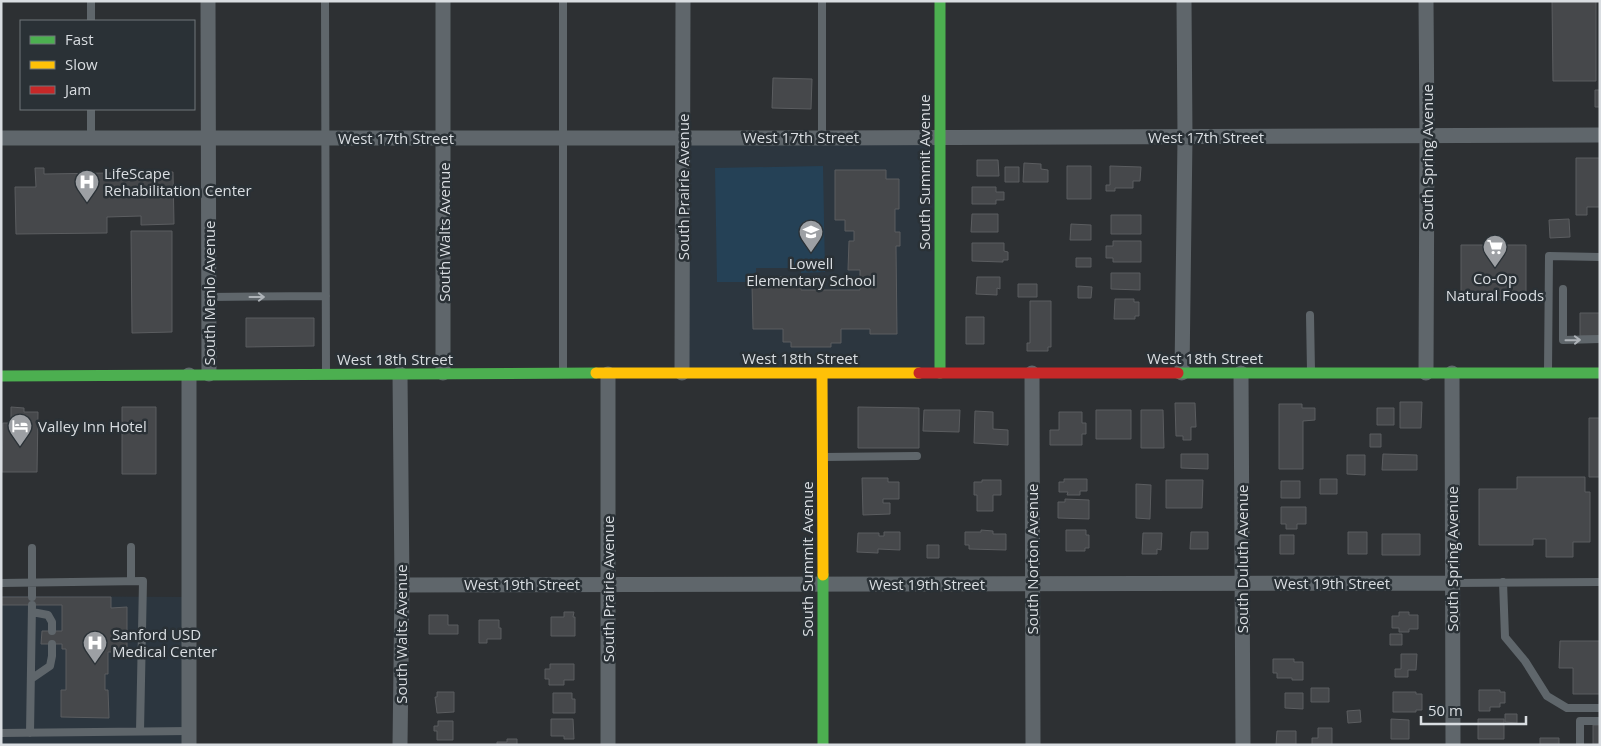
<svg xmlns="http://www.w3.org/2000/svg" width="1601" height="746" viewBox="0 0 1601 746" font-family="'Open Sans',sans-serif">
<rect width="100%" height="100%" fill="#2d3033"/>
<path fill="#2c363f" d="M684 137H939L940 373H682Z
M1 596 189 597V745H1Z"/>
<path fill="#254156" d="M823 166 825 272 801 273V268H756V282H717L715 168Z"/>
<path fill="#46484b" stroke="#5b5d60" d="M1552 1H1596V81H1553Z
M773 78 812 79 811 109 772 108Z
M1595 90H1600V107H1595Z
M1576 158H1600V207H1587V215H1576Z
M977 160H998L999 176H977Z
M1024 163 1041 164V169L1048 170V182H1023Z
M1067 166H1091V199H1067Z
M1110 166 1141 167 1140 181H1133V188H1115V191H1106V185H1110Z
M1005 167H1019V182H1005Z
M35 168H44V174L173 172 174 224 141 225V216L107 217V233L16 234 15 187H36Z
M835 170H886V179H899V209H895V232H900V246H896L897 334H870V329H841V343H831V347H791V342H783V329H753L752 285H769V281H776V277H801V290H860V270H848L849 241H854V231H845V220H835Z
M972 187H996V192H1004V200H996V204H972Z
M972 214H998V232H971Z
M1111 215H1141V234H1111Z
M1569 219 1570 237 1550 238 1549 220Z
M1071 224 1091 225V240H1070Z
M131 231H172V332L132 333Z
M1113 241H1141V262H1113V258H1106V246H1113Z
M972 243H1004V251L1008 252V260H1003V262L972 261Z
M1461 245H1526V299L1461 300Z
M1076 258H1091V267H1076Z
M1111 273H1140V290L1111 289Z
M977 277H1000V289L997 288V295L976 294Z
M1018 284H1037V297H1018Z
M1078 286 1092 287 1091 298H1078Z
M1115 299H1134V302H1139V316H1135V319H1114Z
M1030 301H1051V347H1048V351H1027V343H1030Z
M1580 313H1600V336H1580Z
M966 317H984V344H966Z
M246 318H314V346L246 347Z
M1400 402H1422L1421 428H1400Z
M1175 403H1195L1196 427H1191V440H1183V436H1176Z
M1279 404H1302V408H1315V420L1303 421V469H1279Z
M11 407 24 408V412H38L37 472H2L3 423H11Z
M122 407H156V474H122Z
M858 407 919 408V448H858Z
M1377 408H1394V425H1377Z
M924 410H960L959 432 923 431Z
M1096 410H1131V439H1096Z
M1141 410H1163L1164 448H1141Z
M975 411 993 412V429L1008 430V445L974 443Z
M1059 412H1082V423H1086V434H1082V445H1050V430H1059Z
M1589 418H1600V477H1589Z
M1370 434H1381V447H1370Z
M1181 454H1208V469L1181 468Z
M1383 454 1417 455V470H1382Z
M1347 455H1365V475L1347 474Z
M1517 477H1585V492H1590V542H1573V557H1546V539H1533V545H1479V489H1517Z
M862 478H888V482H899V499H883V503H890V514L863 515Z
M1064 479H1087V491H1080V495H1067L1068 492H1059V482H1064Z
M1320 479H1337V494H1320Z
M982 480H1001V495H993V511H977V495H974V482H982Z
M1166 480H1203L1202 508H1166Z
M1281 481H1300V498H1281Z
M1136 484 1151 485 1150 519 1136 518Z
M1065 499 1089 500V519L1058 518V502H1065Z
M1281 507H1306V524H1297V529H1286V524H1281Z
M981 530 993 531V534H1006V550L969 549V545H965V532H981Z
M1066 530H1086V535H1089V548H1085V551H1066Z
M884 532H900V550L878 549V553L857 552 858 533H879V536H884Z
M1191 532H1208V549H1190Z
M1348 532H1367V554H1348Z
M1143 533H1162L1161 550 1157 549V554H1142Z
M1382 534H1420V555H1382Z
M1280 535H1294V554H1280Z
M927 545H939V558H927Z
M1 597H111V608L127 607V658H118V652H108V674H105V690H108L109 718 61 717V690H66V649H62V644H41L42 631H62V605H1Z
M564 612H574L573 617H575V636H551V617H564Z
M1399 612H1409V615H1418V629H1409V632H1399V628H1392V616H1399Z
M429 615H448V625H458V634H429Z
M479 620H499V628H501V639H487V643H479Z
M1390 634H1402V645H1390Z
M1560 641H1600V694H1573V668H1559Z
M1401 654H1417L1416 670H1408V677H1395V669H1401Z
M1273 659H1294V662H1303V680H1292V678H1277V673H1273Z
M550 664H574V680H564V685H549V679H545V669H550Z
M1311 688H1329V702H1311Z
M1479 690H1500V692H1505V703H1500V707H1490V711H1479Z
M437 692H454V712L437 713 435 697H437Z
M1393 692H1416V694H1422V710H1416V712H1393Z
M553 693H572V699H575V713H553Z
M1285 693H1303V709L1285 708Z
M1360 710 1361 722 1348 723 1347 711Z
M1505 714H1517V723L1505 722Z
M551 719H573L574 739H564V736H551Z
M1391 719 1409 720V739H1391Z
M1478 719H1504V739H1478Z
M438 721H453V740H437V731H434V726H438Z
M1593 725H1600V745H1593Z
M1318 728H1332V745H1312V738H1318Z
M1277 731H1296V745H1276Z
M1540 738H1559V745H1540Z
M507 739H517V745H497V742H507Z"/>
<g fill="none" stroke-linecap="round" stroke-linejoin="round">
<path stroke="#5f666b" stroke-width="8" d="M91 1V21
M325 1 326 372
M563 1V372
M91 109V138
M822 138V1
M1563 289V340L1600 339
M209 297 326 296
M1310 315 1311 371
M1548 371 1549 256 1600 257
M824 457 917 456
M131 581V547
M1503 582 1505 637 1525 661 1547 696 1567 708H1600
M1 583 143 581 140 731
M1453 583 1600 582
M32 597V548
M32 612 48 615 52 622V631
M31 679 50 666 52 656V644
M1 733 189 731
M30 733 32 605
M1580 745V721H1600"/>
<path stroke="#5f666b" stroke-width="15" d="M208 1 209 374
M443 1V373
M1426 1 1427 135 1426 373
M1 138H822L1600 135
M682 373 683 1
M1032 373 1033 745
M1182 373 1185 137 1184 1
M1241 373 1243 745
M1452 373 1453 745
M400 374 402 585 400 745
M608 374V745
M189 375V745
M402 585 1453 583"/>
<path stroke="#4caf50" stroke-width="11" d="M940 1V373
M1178 373H1600
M1 376 596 373
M823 575V745"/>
<path stroke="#ffc107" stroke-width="11" d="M596 373H919
M822 373 823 575"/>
<path stroke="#c62828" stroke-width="11" d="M919 373H1178"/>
</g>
<defs><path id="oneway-shaft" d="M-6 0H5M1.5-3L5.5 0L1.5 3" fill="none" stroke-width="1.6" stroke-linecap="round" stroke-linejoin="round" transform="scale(1.25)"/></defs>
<g stroke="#aeb3b8">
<use href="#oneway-shaft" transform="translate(257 297)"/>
<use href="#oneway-shaft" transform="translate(1573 340) rotate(-1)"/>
</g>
<defs>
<symbol id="hospital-pin" viewBox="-11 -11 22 30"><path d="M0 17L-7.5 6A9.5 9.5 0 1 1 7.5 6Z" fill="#9da0a4" stroke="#2a3136"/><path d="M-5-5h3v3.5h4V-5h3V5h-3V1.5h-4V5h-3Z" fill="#fff"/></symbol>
<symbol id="school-pin" viewBox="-11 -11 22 30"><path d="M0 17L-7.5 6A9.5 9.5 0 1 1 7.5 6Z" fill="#9da0a4" stroke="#2a3136"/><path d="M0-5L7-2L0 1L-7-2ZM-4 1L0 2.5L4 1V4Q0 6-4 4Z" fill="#fff"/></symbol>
<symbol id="supermarket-pin" viewBox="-11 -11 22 30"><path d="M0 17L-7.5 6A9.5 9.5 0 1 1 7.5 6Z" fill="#9da0a4" stroke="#2a3136"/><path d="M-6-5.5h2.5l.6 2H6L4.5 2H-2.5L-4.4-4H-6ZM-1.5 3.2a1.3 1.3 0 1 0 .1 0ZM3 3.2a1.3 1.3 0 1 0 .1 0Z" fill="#fff"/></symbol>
<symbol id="hotel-pin" viewBox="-11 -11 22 30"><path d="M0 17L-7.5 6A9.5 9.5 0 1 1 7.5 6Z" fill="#9da0a4" stroke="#2a3136"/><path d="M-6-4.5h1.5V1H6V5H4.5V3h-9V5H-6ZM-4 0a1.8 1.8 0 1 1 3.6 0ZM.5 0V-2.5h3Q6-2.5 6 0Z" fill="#fff"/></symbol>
</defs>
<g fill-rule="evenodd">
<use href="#hospital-pin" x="73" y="168" width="28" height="38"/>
<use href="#school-pin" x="797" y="218" width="28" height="38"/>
<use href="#supermarket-pin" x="1481" y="233" width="28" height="38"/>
<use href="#hotel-pin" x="6" y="412" width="28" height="38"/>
<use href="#hospital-pin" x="81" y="629" width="28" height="38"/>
</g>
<g text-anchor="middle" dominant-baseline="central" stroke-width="5" stroke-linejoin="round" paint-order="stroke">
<g font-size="15" fill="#d9dde1" stroke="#2a3136">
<text x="801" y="137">West 17th Street</text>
<text x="1206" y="137">West 17th Street</text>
<text x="396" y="138">West 17th Street</text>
<text transform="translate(1427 157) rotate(-90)">South Spring Avenue</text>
<text transform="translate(924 172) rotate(-90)">South Summit Avenue</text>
<text transform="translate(683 187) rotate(-90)">South Prairie Avenue</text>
<text transform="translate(444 232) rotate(-90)">South Walts Avenue</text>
<text transform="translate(209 293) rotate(-90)">South Menlo Avenue</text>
<text x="800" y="358">West 18th Street</text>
<text x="1205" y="358">West 18th Street</text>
<text x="395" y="359">West 18th Street</text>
<text transform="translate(807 559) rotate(-90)">South Summit Avenue</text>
<text transform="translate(1032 559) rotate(-90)">South Norton Avenue</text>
<text transform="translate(1242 559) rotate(-90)">South Duluth Avenue</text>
<text transform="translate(1452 559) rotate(-90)">South Spring Avenue</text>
<text x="1332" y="583">West 19th Street</text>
<text x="522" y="584">West 19th Street</text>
<text x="927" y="584">West 19th Street</text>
<text transform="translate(608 589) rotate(-90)">South Prairie Avenue</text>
<text transform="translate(401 634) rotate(-90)">South Walts Avenue</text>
</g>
<g font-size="15" fill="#d9dde1" stroke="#2a3136" text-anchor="start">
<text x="104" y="173">LifeScape<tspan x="104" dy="17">Rehabilitation Center</tspan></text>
<text x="811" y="263" text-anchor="middle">Lowell<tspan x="811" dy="17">Elementary School</tspan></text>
<text x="1495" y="278" text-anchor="middle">Co-Op<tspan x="1495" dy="17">Natural Foods</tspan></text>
<text x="38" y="426">Valley Inn Hotel</text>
<text x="112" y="634">Sanford USD<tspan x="112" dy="17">Medical Center</tspan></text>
</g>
</g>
<rect width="1601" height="746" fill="none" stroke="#d9dde1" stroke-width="5"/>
<rect x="20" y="20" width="175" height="90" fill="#2a3136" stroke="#70767a"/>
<rect x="30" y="36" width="25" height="8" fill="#4caf50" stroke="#70767a"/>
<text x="65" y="45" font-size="15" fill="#d9dde1">Fast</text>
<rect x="30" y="61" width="25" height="8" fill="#ffc107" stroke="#70767a"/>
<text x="65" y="70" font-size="15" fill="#d9dde1">Slow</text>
<rect x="30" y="86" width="25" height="8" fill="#c62828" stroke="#70767a"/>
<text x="65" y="95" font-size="15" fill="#d9dde1">Jam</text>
<path d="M1421 716v8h105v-8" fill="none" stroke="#d9dde1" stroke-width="2.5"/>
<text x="1428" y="716" font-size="15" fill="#d9dde1" stroke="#2a3136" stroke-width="4" paint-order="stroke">50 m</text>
</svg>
